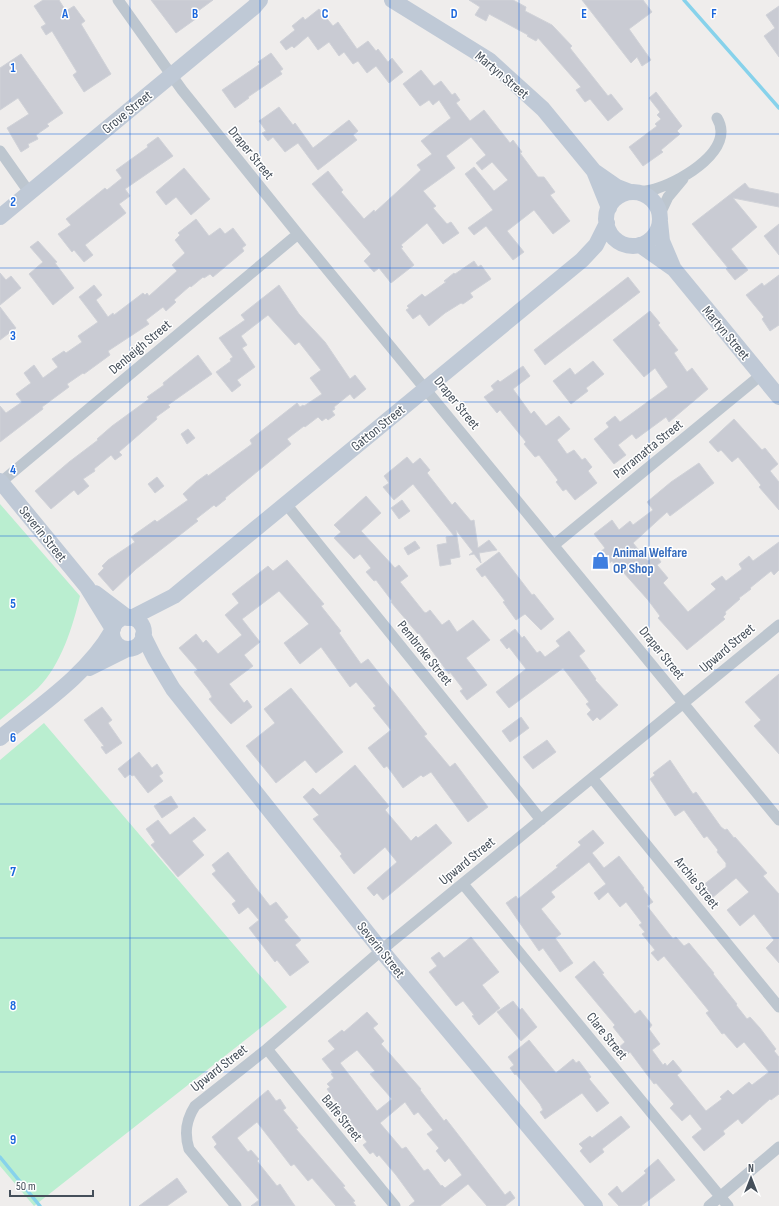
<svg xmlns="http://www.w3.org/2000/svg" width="779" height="1206" viewBox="0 0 779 1206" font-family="'Sofia Sans Condensed',sans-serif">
<rect width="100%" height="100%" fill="#efedec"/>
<path fill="#baeed0" d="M0 504 80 596C73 626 61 665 38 688 26 699 13 709 0 720Z
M44 723 287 1007 34 1206 0 1166V760Z"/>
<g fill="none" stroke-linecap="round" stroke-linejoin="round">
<path stroke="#87d2eb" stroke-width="3.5" d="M684 0 779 108
M0 1157 40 1206"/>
</g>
<path fill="#c9cbd3" stroke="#d0d2d8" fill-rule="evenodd" d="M43 0H59L66 11 74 6 85 21 81 24 111 74 84 92 73 75 77 72 52 31 46 35 41 27 46 24 34 6Z
M151 0H213L194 14 197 18 176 33Z
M469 0H513L526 7 525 11 552 25 572 46 570 48 608 96 611 94 623 109 608 121 590 99 585 102 576 90 581 87 538 38 536 41 527 36 528 35 489 14 486 21 475 15 480 7Z
M582 0H643L652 12 629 29 651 60 642 66 637 57 631 63Z
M779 6V57L764 36 775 28 766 15Z
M319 9 333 26 338 22 357 49 368 41 376 51 378 49 388 62 392 58 403 72 389 83 376 66 367 73 358 61 353 64 344 52 339 56 329 42 318 50 308 36 294 48 292 46 286 50 280 42 295 30 292 26 303 17 305 20Z
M271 53 283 69 280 71 282 74 248 97 249 98 235 108 222 90 260 64 258 62Z
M21 54 63 113 47 124 49 126 36 135 38 139 28 144 29 147 21 152 7 128 29 114 18 98 0 110V68Z
M421 70 434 86 441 81 452 95 455 93 460 100 456 103 470 121 484 110 510 143 513 140 522 152 520 153 538 177H544L555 192 550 195 570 221 553 234 534 210 507 231 524 252 513 260 486 226 474 235 468 228 493 210 465 174 474 167 494 191 508 180 492 162 482 170 476 163 486 155 471 137 446 156 455 168 423 191 436 206 433 208 447 224 451 222 459 233 443 244 427 223 401 245 403 247 401 248 414 265 391 283 379 268 374 272 364 261 371 254 312 184 328 171 343 190 341 192 364 219 374 210 375 212 421 170 417 165 432 154 421 141 451 118 439 100 433 105 429 100 420 106 403 84Z
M656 92 682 126 677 131 680 134 661 150 663 152 643 166 629 147 657 126 655 124 661 119 657 115 660 112 649 98Z
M279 107 293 125 295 123 313 148 349 120 358 131 353 135 357 140 318 170 298 143 285 152 273 137 268 141 262 133 266 131 259 121Z
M158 137 173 156 125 189 130 196 119 204 126 213 85 245 93 255 84 262 74 250 72 252 58 234 71 225 66 219 105 188 107 190 122 178 116 170 148 147 147 145Z
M184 168 210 199 191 215 176 197 166 205 156 192Z
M745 183 749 188 779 194V207L733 198 757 227 731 249 748 270 735 280 726 269 728 268 692 224Z
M196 219 209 236 220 228 225 234 233 228 246 245 242 248 244 251 213 277 210 274 204 278 203 277 191 287 190 286 174 300 176 302 166 311 163 307 146 320 149 324 108 351 110 355 84 374 83 373 67 384 69 387 42 407 43 409 0 442V406L6 413 22 402 16 394 31 383 24 373 34 365 43 378 58 367 52 359 64 351 66 353 82 342 78 336 98 322 79 297 94 285 102 295 96 300 108 317 113 313 114 315 143 293 145 295 147 293 149 296 177 271 172 265 185 253 175 240 180 235 178 233Z
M779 224V255L764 236Z
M38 241 57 262 55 263 74 288 53 305 29 274 43 262 30 247Z
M474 261 478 267 481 265 491 279 470 293 473 297 463 304 461 303 445 313 429 326 420 314 413 319 406 310 409 308 407 306 422 294 425 297 446 282 444 281 454 273 455 274Z
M0 273 6 280 11 276 21 288 0 305Z
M779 275V325L770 331 762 319 764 317 746 295 762 283 764 286Z
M628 277 640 292 545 365 534 350Z
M279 285 299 314 325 342 350 379 355 375 366 389 354 399 350 394 334 407 335 409 332 411 335 415 328 420 326 418 322 421 318 417 305 427 304 426 287 439 291 444 225 498 226 499 216 507 214 505 196 519 198 521 136 569 113 591 98 574 104 568 102 566 108 560 135 542 131 537 155 520 157 522 188 500 183 494 196 482 207 474 208 476 252 444 250 440 297 403 300 407 303 405 304 406 322 394 310 378 321 370 299 342 295 345 268 315 241 336 247 345 242 348 255 367 237 380 241 385 232 392 216 372 231 361 230 359 233 357 219 338 245 320 241 315Z
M0 307 16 328 0 340Z
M650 311 660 323 658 325 678 350 674 353 687 372 692 368 708 389 669 422 666 417 636 439 632 434 618 445 626 455 614 464 594 439 609 427 606 423 615 416 620 422 668 387 655 368 644 377 613 340Z
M198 355 212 374 168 405 170 407 156 417 157 419 119 452 122 455 115 460 111 455 94 469 95 471 83 479 89 486 78 495 74 490 51 509 35 491 69 462 98 440 97 439 112 426 149 399 147 397 164 385 163 383Z
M593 361 604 374 586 388 588 391 571 404 553 381 570 368 575 375Z
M523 366 530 376 513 389 531 414 534 411 546 426 559 416 570 429 557 440 567 454 574 450 582 460 585 458 592 467 588 471 597 483 575 500 566 489 563 491 556 482 558 480 539 455 535 457 524 444 526 442 500 410 497 413 484 397 494 390 491 386 498 380 500 382Z
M734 419 762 450 765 448 778 464 770 471 779 482V510L759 487 761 485 738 457 732 462 721 450 718 452 709 442Z
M188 429 195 438 187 444 181 434Z
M407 457 413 464 420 458 430 470 427 473 452 505 455 502 471 521 474 520 478 548 489 540 497 550 479 553 481 563 474 554 469 555 473 552 456 530 460 557 450 559 451 564 440 566 437 545 447 543 446 537 454 536 413 484 394 500 383 487 389 483 384 476Z
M699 463 714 483 670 516 667 512 633 543 648 561 656 555 661 562 657 565 668 578 663 583 688 612 716 589 711 584 722 576 726 581 742 569 739 564 749 556 753 561 779 542V570L774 575 771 571 750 588 751 589 739 598 740 599 725 612 726 614 723 617 725 619 687 650 658 618 660 616 648 600 623 572 621 573 612 561 602 569 593 558 605 548 594 534 612 520 619 530 630 521 633 525 653 510 647 502 671 482Z
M157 477 164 486 155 493 148 484Z
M366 496 381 513 361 531 395 568 399 565 408 576 400 582 424 612 426 613 430 610 442 625 449 620 457 632 473 620 490 640 466 658 487 685 467 700 460 691 463 689 450 672 449 674 419 633 418 634 391 602 392 601 376 580 374 581 366 572 371 568 360 554 354 559 334 538 341 532 334 525Z
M402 500 410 511 399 519 391 508Z
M415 541 420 548 408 555 404 548Z
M499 552 532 595 534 594 554 619 541 630 525 614 516 620 503 602 505 601 485 575 482 577 476 569Z
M287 560 324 604 321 606 341 631 339 633 361 664 368 659 427 734 424 736 450 767 455 763 488 807 468 822 431 772 423 777 421 775 403 788 387 766 384 768 368 748 391 730 373 708 376 706 356 682 350 687 321 647 300 664 284 643 309 624 279 591 242 619 260 642 244 655 253 666 229 684 244 703 247 700 252 707 231 724 219 711 209 699 212 697 209 691 194 672 198 670 179 648 196 634 203 643 206 640 218 654 242 635 225 615 239 603 232 594 268 566 273 571Z
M515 629 522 638 524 636 537 653 540 651 545 657 560 646 556 641 569 631 585 651 579 656 596 679 595 680 618 705 600 720 597 717 593 721 587 714 591 710 586 704 589 702 563 668 509 708 496 692 526 669 509 647 507 649 500 640Z
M779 674V754L754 726 761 720 745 702Z
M291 688 343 752 316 773 305 760 276 783 246 746 275 723 264 709Z
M102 707 112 720 108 723 122 743 106 754 101 747 104 746 84 720Z
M521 717 529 728 510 742 502 731Z
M547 740 556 752 533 769 523 757Z
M139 752 152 768 157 764 163 773 159 776 163 781 148 793 134 775 132 776 130 774 125 778 118 769Z
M670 760 693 794 696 792 721 827 725 830 727 829 734 838 735 837 767 873 763 876 779 894V963L766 948 774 940 754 914 740 926 727 910 749 892 736 878 712 898 702 886 726 867V863L717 852 718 850 707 836 704 838 684 810 675 816 650 779 655 775 653 773Z
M355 765 389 806 385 810 411 841 416 836 418 838 436 824 452 843 383 900 377 893 374 896 367 888 397 862 385 847 354 874 340 856 342 854 313 819 319 815 303 797 313 788 320 795Z
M171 796 178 807 162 818 154 806Z
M194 817 206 830 192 841 204 855 178 877 151 845 155 842 146 829 158 820 170 835Z
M593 830 604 843 592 853 604 868 619 856 644 888 643 889 653 902 647 906 673 939 676 937 684 946 689 943 714 973 713 974 737 1004 736 1005 747 1019 750 1017 760 1028 776 1049 774 1051 779 1057V1094L771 1100 770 1099 742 1124 738 1119 723 1131 725 1134 704 1151 692 1137 702 1129 690 1114 682 1121 670 1108 674 1104 656 1083 654 1084 630 1052 624 1057 617 1049 625 1042 613 1027 615 1025 575 977 594 961 604 973 602 974 635 1014 640 1010 652 1025 649 1029 660 1044 652 1050 663 1065 665 1063 667 1066 673 1060 682 1071 677 1075 706 1111 722 1099 720 1097 728 1090 733 1095 749 1082 752 1085 769 1072 744 1042 737 1048 724 1033 722 1034 706 1013 709 1011 664 956 658 961 651 953 655 950 642 934 645 932 639 925 642 923 626 902 620 907 608 892 599 900 594 893 606 884 589 862 551 892 555 897 541 909 561 934 555 938 573 963 560 972 543 948 539 951 506 903 516 896 518 899 558 867 556 866 581 845 578 842Z
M228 852 270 906 276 902 288 917 284 920 301 940 295 945 309 962 290 976 277 960 275 962 249 928 259 920 248 907 239 914 232 904 236 901 212 874 216 871 212 865Z
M471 937 499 972 482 985 500 1008 479 1025 472 1016 474 1015 463 1001 456 1006 429 972 437 966 431 958 439 952 444 958Z
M513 1001 520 1010 522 1008 537 1027 521 1041 497 1012Z
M367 1012 378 1024 373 1028 384 1041 381 1044 421 1089 420 1090 444 1121 446 1119 505 1195 510 1191 515 1198 505 1206H487L468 1184 440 1206H409L415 1201 396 1175 379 1155 377 1157 373 1152 370 1154 363 1145 367 1142 347 1117 342 1121 331 1108 337 1103 327 1089 330 1087 327 1084 334 1078 331 1074 333 1073 322 1059 335 1049 328 1041 342 1030 344 1032ZM357 1050 375 1071 370 1074 392 1099 377 1111 340 1063ZM405 1102 414 1115 418 1112 433 1130 427 1134 439 1148 436 1151 445 1162 449 1158 462 1175 445 1188 442 1185 441 1186 428 1169 424 1171 406 1147 402 1149 380 1123Z
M529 1040 556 1073 573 1059 576 1063 579 1061 591 1077 589 1079 609 1103 597 1112 582 1093 545 1119 540 1112 543 1110 540 1104 516 1074 515 1075 510 1068 514 1065 508 1057Z
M268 1090 276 1101 280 1099 286 1108 283 1110 298 1128 296 1129 345 1186 343 1187 355 1201 353 1202 356 1206H336L312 1178 308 1181 294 1164 291 1166 257 1122 237 1138 248 1152 251 1150 259 1159 257 1161 277 1186 280 1184 295 1206H251L259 1200 214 1147 217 1144 212 1137Z
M621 1116 630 1127 602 1149 604 1152 590 1163 580 1151 583 1148 579 1144 590 1136 592 1138Z
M658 1159 675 1180 641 1206H619L608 1194 617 1186 622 1193 646 1173 644 1171Z
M177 1178 187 1192 167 1206H139Z"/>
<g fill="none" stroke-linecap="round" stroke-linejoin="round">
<path stroke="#bdc6cf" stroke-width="11" d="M118 0 182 90 298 234 779 820
M0 151 29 192
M637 192C644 191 652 191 658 188 683 180 736 149 717 118
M660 214 668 197 683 179
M1 482 298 234
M286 504 541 820
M554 545 761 375
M592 778 779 1007
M463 884 728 1206
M267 1049 395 1206
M236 1206 189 1149C184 1133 186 1120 195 1106L267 1049 390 943 779 625
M709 1206 779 1147"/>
<path stroke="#bfc9d6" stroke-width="16" d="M392 0 489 60 543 109 594 171 609 208
M594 171 617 187 630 192
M606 219a27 27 0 1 1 54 0a27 27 0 1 1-54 0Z
M0 217 254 7 260 0
M660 222 662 241 673 267
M640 245 674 269 779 397
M0 481 87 587 113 629
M95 593 128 618
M112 633a16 16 0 1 1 32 0a16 16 0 1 1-32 0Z
M131 618 174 596 582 260 596 245 607 223
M143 635 155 659 173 689 381 950 595 1206
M89 668 127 649
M0 738C38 707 88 674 112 631"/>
</g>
<path fill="none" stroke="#1a66dc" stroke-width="1" stroke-opacity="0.55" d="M130 0V1206M260 0V1206M390 0V1206M519 0V1206M649 0V1206M0 134H779M0 268H779M0 402H779M0 536H779M0 670H779M0 804H779M0 938H779M0 1072H779"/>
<defs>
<symbol id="shop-bare" viewBox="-9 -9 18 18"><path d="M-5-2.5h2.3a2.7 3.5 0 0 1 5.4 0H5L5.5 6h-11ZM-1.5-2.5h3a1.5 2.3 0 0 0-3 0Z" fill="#3f7fe0" stroke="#fff" stroke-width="2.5" paint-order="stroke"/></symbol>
</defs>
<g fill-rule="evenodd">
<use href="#shop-bare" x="588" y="548" width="25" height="25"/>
</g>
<g text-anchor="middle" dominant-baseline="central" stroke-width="3" stroke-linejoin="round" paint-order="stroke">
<g font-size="14" fill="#454f5a" stroke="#fff">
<text transform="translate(502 75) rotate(40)">Martyn Street</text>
<text transform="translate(127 112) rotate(-39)">Grove Street</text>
<text transform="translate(251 153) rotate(51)">Draper Street</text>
<text transform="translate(726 333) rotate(50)">Martyn Street</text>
<text transform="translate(140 347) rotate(-40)">Denbeigh Street</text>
<text transform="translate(457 403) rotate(51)">Draper Street</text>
<text transform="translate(378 428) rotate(-39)">Gatton Street</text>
<text transform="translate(648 449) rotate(-39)">Parramatta Street</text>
<text transform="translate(43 534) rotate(51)">Severin Street</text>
<text transform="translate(727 648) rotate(-40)">Upward Street</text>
<text transform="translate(425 653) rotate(51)">Pembroke Street</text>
<text transform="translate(662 653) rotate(51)">Draper Street</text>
<text transform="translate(467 861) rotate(-39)">Upward Street</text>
<text transform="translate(697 883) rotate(51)">Archie Street</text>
<text transform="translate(381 950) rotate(51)">Severin Street</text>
<text transform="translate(607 1036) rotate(51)">Clare Street</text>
<text transform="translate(219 1068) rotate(-38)">Upward Street</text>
<text transform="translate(342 1118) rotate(51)">Balfe Street</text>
</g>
<g font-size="14" font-weight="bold" fill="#366cbe" stroke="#fff" text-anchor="start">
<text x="613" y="552">Animal Welfare<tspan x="613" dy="16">OP Shop</tspan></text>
</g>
</g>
<g font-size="13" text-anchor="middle" font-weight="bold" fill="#1a66dc" stroke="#fff" stroke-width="3" stroke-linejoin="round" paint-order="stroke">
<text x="65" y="18">A</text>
<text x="195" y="18">B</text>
<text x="325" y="18">C</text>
<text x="454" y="18">D</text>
<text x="584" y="18">E</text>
<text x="714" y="18">F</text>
<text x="13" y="72">1</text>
<text x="13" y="206">2</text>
<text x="13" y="340">3</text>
<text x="13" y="474">4</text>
<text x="13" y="608">5</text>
<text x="13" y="742">6</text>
<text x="13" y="876">7</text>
<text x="13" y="1010">8</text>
<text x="13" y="1144">9</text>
</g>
<g transform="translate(751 1178)" stroke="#ffffff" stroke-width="3" paint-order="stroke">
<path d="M0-3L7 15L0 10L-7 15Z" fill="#454f5a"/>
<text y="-6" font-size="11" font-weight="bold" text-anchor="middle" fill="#454f5a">N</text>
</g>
<path d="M10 1190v6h83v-6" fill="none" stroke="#454f5a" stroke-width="2"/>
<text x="16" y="1190" font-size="12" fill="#454f5a" stroke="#ffffff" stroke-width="3" paint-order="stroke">50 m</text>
</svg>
